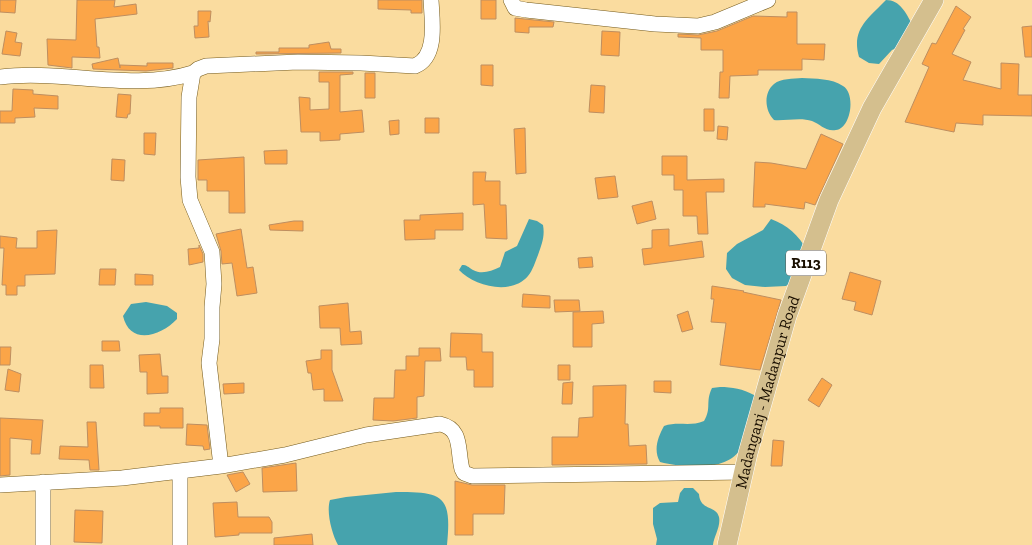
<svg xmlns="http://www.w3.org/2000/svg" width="1032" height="545" viewBox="0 0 1032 545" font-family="'Zilla Slab',serif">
<rect width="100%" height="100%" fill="#fadc9f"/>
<path fill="#46a3ad" d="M886 0C900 0 906 13 912 24L905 44 892 50 879 64 869 63 859 57C851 29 868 19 886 0Z
M802 78C815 79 832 78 843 86 856 94 851 128 836 130 826 132 820 124 812 121 801 117 785 121 774 120 765 111 763 93 774 84 781 78 793 79 802 78Z
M529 219 537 221 543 225C545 236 542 244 538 255 535 262 533 270 528 276 511 296 474 286 459 270L462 265C467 265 468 267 473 270 482 275 491 271 500 267L505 252 517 246Z
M771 219C787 225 799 235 807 251L799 276 786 286 765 287 745 285 732 278 726 269 727 253 737 244 763 230Z
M146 302 167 306 177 313V319C161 336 130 346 123 316L131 304Z
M720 387C732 387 743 389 754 395L756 402C752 416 747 438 740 450 725 472 684 468 660 462 653 450 658 437 664 426 678 421 690 427 704 421 712 408 705 402 712 388Z
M684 488H693L699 494C700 511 716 505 719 517 721 526 714 536 713 545H656L657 539 653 524V508L660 503 678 502 680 493Z
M396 492C443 492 452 495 447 545H338C332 534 326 512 330 500L346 497Z"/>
<path fill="#fba548" stroke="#be8e60" d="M0 0H16L15 13 0 12Z
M77 0H115L114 7 136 4 137 14 95 19 97 47H99L100 58 72 57V68L48 65 47 39 76 40Z
M378 0H422V13H411V10L378 9Z
M481 0H496V19H481Z
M956 6 971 17 963 29 965 30 952 54 971 62 963 80 1001 89V63L1019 64 1018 95H1032V116L983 115V125L956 123 954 132 905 122 929 67 922 64 932 43 936 44Z
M198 11H211L210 22 208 21 209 37 195 38 194 26H198Z
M787 12H797V44H825L824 60 802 59V70H758V75L730 76 729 98H719L720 72H723V50H701V38L678 37V34L698 35 717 31 753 16 787 17Z
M515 18 554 22 553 27H529V33L515 32Z
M1032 26V57H1025L1022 27Z
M6 31 17 33 15 42 22 43 20 56 2 54Z
M602 31 620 32 619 56 601 55Z
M329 42 331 49H341V53L256 54V52H279V48H309V45Z
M118 58 120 68V65L147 66V63H173V68L146 71 93 69 92 64Z
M481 65H493V86L481 85Z
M319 72H353V74L340 75V112L362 110 364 132 340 134V140L320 141V132H301L299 97 310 98V110L329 109V82H319Z
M365 73H375V98H365Z
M591 85 605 86 604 113 589 112Z
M13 89 33 90V94L58 96V109L34 108 35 117 15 118V123H0V111H12Z
M118 94 131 95 130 114H128L127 118 116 117Z
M704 109H714V131H704Z
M425 118H439V133H425Z
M399 120V134L390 135 389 121Z
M718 126 728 127 727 140 717 139Z
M525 128 526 173 516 174 514 129Z
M144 133H156L155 155 144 154Z
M821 134 843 144 815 205 805 202 804 209 765 204V207H753L755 162 771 163 806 169Z
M287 150V164H265L264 151Z
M662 156H687V180L724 179V192H706L708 234H698L697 216H683V190H674V175H662Z
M244 157 245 213H229V191H207V180H198V160Z
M112 159 125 160 124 181 111 180Z
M473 172H486L485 181H500V205H506L507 239 486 238 484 204 473 205Z
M615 176 618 197 598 199 595 178Z
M652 201 656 219 637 224 632 206Z
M463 213V230H435V239L405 240 404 220H420V215Z
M294 221H303V231L270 230 269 225Z
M241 229 247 268 253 267 257 293 237 296 232 263 222 264 221 251 216 234Z
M669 229V246L702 241 704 257 644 265 642 249 652 248V230Z
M57 230 55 274 25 275V286H17V295H6V285H2L4 248H0V236L17 238 16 248H37V231Z
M199 245 203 254V262L189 265 188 249 199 248Z
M592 257 593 267 579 268 578 258Z
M100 269H116L115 285H99Z
M850 272 881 281 872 315 854 310 856 302 842 299Z
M135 274 153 275V285H135Z
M712 286 744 291 743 292 781 300 760 370 720 365 726 323 711 322 714 299H711Z
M523 294 550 296V308L522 307Z
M554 300H579L580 311 555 312Z
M348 303 350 332 361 331 362 344 341 345 340 328H320L319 306Z
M603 311 604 323 592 324V347H573V312Z
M688 311 693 329 682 332 677 315Z
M451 333 482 334V352H493V387H474V370H467L466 357H450Z
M102 341H119L120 351H102Z
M0 347H11L10 365H0Z
M419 348H440L441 361H425L424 396 417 397V418L393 421 373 420 374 398H394L395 370H406V356H419Z
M321 350H332V370L343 401H324V389L313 390 311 373H308L306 361 321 359Z
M160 354 162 376H168V393L147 394V372H140L139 355Z
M90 365H103L104 388H90Z
M558 365H570V380H558Z
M8 369 21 374 19 392 5 390Z
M822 378 832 385 819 407 808 400Z
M654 381H671V393L654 392Z
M573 382 572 404H562L563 383Z
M244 383V393L224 394 223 384Z
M626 385 625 424H628L629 446 646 445 647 464 552 465V437H578L579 418 593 417V386Z
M160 408H183V428H160V426H144V413H160Z
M0 418 43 420 40 454H31L32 440 10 438V475L0 476Z
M87 422H96L99 470H90L89 460 59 459 60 446 88 447Z
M187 424 207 425 210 449 204 450 203 446 186 445Z
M773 440 784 441 782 466H771Z
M296 463 297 491 263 492 262 468Z
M243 472 250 484 236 492 227 475Z
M455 481 472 485H505L504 514H473V535H455Z
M237 502 238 517H269L272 522V533H239V535L215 537 213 503Z
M75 510 103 511 102 543 74 542Z
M312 534 313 545H274V538Z"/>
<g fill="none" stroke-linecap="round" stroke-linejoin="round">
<defs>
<path id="minor" d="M511 0 515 8 526 10 655 24 698 26 715 22 768 0
M0 77C62 69 133 92 193 73
M221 466 209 363 212 339V307L214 284 212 252 190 200 188 177 189 97 193 73 198 69 206 66 298 62 361 63 415 66C438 57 432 20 431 0
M180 471V545
M43 482V545
M0 485 122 478 221 466 285 455 366 435 440 424C463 429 457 450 462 469L464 473 472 476 744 472"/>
<g id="major">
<path id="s1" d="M727 545 748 453 787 316 829 200 872 108 934 0"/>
</g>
</defs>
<use href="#minor" stroke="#745a1c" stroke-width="16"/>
<use href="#major" stroke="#fff" stroke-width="20"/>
<use href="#minor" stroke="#fff" stroke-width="15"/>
<use href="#major" stroke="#d4bf8e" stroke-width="19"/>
</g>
<g text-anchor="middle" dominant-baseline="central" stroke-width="4" stroke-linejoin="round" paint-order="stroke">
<rect fill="#fff" stroke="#5f574c" stroke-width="1" x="786" y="250.5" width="40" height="25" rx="4"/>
<g font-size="15" font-weight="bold" fill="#1a0f00">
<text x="806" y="263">R113</text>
</g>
<g font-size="16" fill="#1a0f00" stroke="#fff">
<text stroke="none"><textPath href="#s1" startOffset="158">Madanganj - Madanpur Road</textPath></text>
</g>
</g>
</svg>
